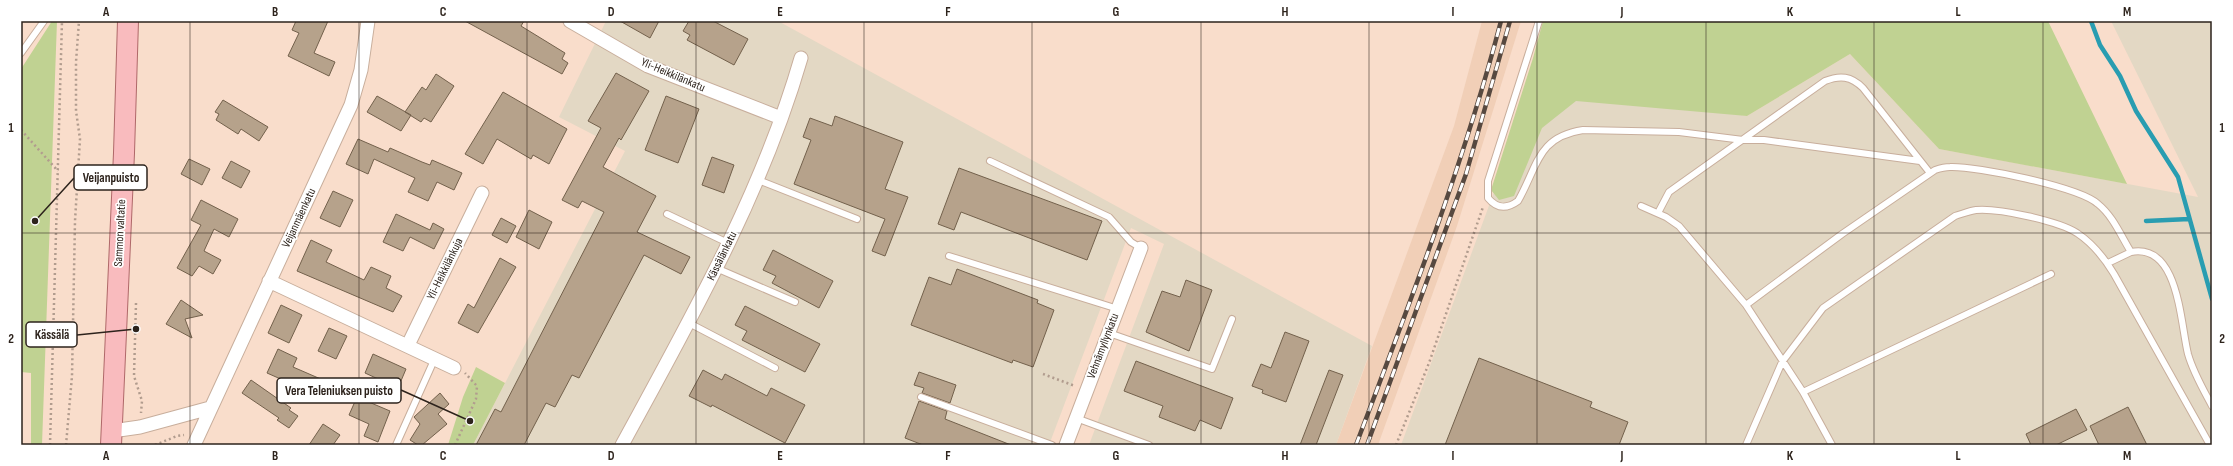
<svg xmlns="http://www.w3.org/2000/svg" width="2233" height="466" viewBox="0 0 2233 466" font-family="'Sofia Sans Condensed',sans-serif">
<rect width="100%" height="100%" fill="#f9ddcb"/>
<path fill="#f1cfb7" d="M1482 21H1521L1457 226 1378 445H1336L1454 126Z"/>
<path fill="#e3d8c4" d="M606 21H778L1372 346 1336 445H1089L1164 244 1131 228 1049 445H473L625 151 559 117Z
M2111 21H2212V445H1401L1537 75 1747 116 1850 54 1939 149 2198 197Z"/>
<path fill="#c0d292" d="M52 21H57L42 445H31V373L21 372V69Z
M1543 21H2048L2127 184 1939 149 1850 54 1747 116 1576 101 1542 128 1514 196 1499 200 1491 190 1533 58Z
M476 367 505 383 473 445H448L463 397Z"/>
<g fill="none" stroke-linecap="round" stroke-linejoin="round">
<path stroke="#299db1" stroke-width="4.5" d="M2091 21 2100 45 2120 76 2136 111 2178 177 2212 299
M2146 221 2189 219"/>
</g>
<path fill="#b6a28b" stroke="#73614c" d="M296 21H328L314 53 335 62 329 76 288 56 299 33 292 30Z
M465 21H524L521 26 565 53 562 59 568 63 562 74Z
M620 21H659L650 38Z
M689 21H713L748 39 734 65 687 40 690 35 683 31Z
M616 73 649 91 621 140 619 138 603 167 656 196 637 232 690 257 681 274 644 255 579 378 572 375 555 407 546 403 524 445H476L495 409 501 412 604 212 582 201 578 208 562 200 601 128 588 121Z
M436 74 454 86 431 122 424 118 421 122 405 112 422 87 426 90Z
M503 92 567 129 549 164 533 155 531 159 497 139 483 164 465 154Z
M377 96 411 115 401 131 367 112Z
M666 96 699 109 678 163 645 150Z
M223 100 268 127 259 141 241 129 238 134 216 120 219 114 215 112Z
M835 116 903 142 885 189 908 197 885 256 872 251 885 219 794 184 811 140 803 137 810 118 832 126Z
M358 139 388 152 390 148 422 162 430 165 432 160 462 173 454 190 437 182 428 201 408 192 415 178 374 159 368 174 346 164Z
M712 157 734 165 724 193 702 185Z
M189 159 210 169 202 185 181 174Z
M231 161 250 171 241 188 222 178Z
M959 168 1102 221 1087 260 961 212 954 230 938 224Z
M333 191 353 200 340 227 320 218Z
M201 200 238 219 229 237 214 229 204 251 221 260 213 274 199 266 192 276 177 268 201 225 191 220Z
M529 210 552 222 539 249 516 237Z
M396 214 430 230 433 223 444 229 434 249 410 237 403 251 383 242Z
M501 218 516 226 507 243 492 235Z
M311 240 332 250 326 262 364 280 371 267 391 276 386 288 402 296 393 312 297 271Z
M773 250 833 281 819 308 772 283 776 276 763 270Z
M500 258 516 267 478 333 458 323 468 304 474 308Z
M957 269 1038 300 1037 303 1054 310 1033 367 1013 360 1012 363 911 325 929 277 951 285Z
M1186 280 1212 290 1189 351 1146 332 1162 291 1180 297Z
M181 300 203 315 185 319 192 338 166 324Z
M281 305 302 315 289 343 268 333Z
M745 306 820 344 805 372 742 340 747 331 735 325Z
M329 328 347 336 336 359 318 351Z
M1285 332 1309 341 1286 402 1262 393 1263 390 1252 386 1261 364 1271 368Z
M278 349 297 358 293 367 323 380 317 395 267 373Z
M373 354 406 369 398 388 365 373Z
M1479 358 1592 402 1590 407 1628 422 1619 445H1445Z
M1136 361 1233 398 1221 429 1200 420 1195 431 1159 417 1163 406 1124 391Z
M703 370 722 380 725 374 767 396 771 388 805 405 785 443 712 405 711 407 689 396Z
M1329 370 1343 375 1316 445H1300Z
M919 372 956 385 950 403 922 393 924 388 914 385Z
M251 380 291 408 289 410 298 416 289 428 277 420 279 418 242 393Z
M440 393 449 404 438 414 447 424 422 445H418L410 440 420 424 414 417Z
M357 397 390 411 378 442 364 436 369 424 349 415Z
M919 401 947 411 945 419 1011 445H923L905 438Z
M2128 407 2147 445H2099L2090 426Z
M2076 409 2087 430 2056 445H2031L2026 434Z
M323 424 340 435 333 445H309Z"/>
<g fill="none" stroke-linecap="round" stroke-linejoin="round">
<defs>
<path id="service" d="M1539 21 1488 181V198C1497 209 1507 209 1518 201 1538 166 1537 137 1583 130L1679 132 1743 140H1764L1920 161
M21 53 44 21
M990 161 1109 217 1131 242 1141 248
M758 180 857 219
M1641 206 1666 217 1679 226 1746 305 1842 234 1935 170C1941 168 1945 167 1950 167 1977 166 2079 187 2098 204 2113 216 2121 236 2131 252 2179 243 2180 322 2188 354 2193 372 2203 389 2212 406
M1658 213 1669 192 1825 81C1840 75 1851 76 1863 88L1930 173
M667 214 728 243
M949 256 1118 309
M2108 263 2131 252
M716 268 795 302
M1746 305 1803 392 1832 445
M689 323 775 368
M1109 333 1212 369 1232 319
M1803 392 2051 274
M921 397 1052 445
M1076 418 1149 445
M396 445 435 358
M1746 445 1782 362 1823 308 1955 216C1962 214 1969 211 1976 210 1999 208 2058 221 2077 233 2092 243 2105 259 2114 274L2210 445"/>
<path id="minor" d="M570 21 648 66 781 118
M269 281 454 368
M408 345 482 193
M112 431 140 427 210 408
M194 445 351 105 361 70 368 21
M622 445C690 320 761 196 801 58
M1066 445 1141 248"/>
<path id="primary" d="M111 445 124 153 128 21"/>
</defs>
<use href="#service" stroke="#c8ae9c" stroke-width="8"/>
<use href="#minor" stroke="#c8ae9c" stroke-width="15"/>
<use href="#primary" stroke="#af6869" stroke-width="22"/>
<path stroke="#b19c8e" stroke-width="2.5" stroke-dasharray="2 3" stroke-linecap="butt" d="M21 130 58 171
M136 303 134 376 142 401 141 413
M1043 374 1075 386
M50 445 62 21
M66 445 72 376 75 221 80 139 76 111V62L79 21
M155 445 177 436 184 435
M455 445 476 399 477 386 465 373
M1396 445 1429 363 1483 207"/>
<use href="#service" stroke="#fff" stroke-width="6"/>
<use href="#minor" stroke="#fff" stroke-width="13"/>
<use href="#primary" stroke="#f9bbbe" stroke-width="20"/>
<defs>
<path id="rail" d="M1356 445C1409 305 1463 166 1501 21
M1367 445 1466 174 1510 21"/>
</defs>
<use href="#rail" stroke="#574940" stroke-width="4.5"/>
<use href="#rail" stroke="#fff" stroke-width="3" stroke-dasharray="9" stroke-linecap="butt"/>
</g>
<path fill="none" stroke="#2d231c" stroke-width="1" stroke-opacity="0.55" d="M190 21V445M359 21V445M527 21V445M696 21V445M864 21V445M1032 21V445M1201 21V445M1369 21V445M1537 21V445M1706 21V445M1874 21V445M2043 21V445M21 233H2212"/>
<g text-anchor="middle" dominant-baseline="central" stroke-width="3.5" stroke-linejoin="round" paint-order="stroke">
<g font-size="12" fill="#2d231c" stroke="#fff">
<text transform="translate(673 75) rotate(23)">Yli-Heikkilänkatu</text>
<text transform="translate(299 218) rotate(-65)">Veijanmäenkatu</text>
<text transform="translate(120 233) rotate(-87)">Sammon valtatie</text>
<text transform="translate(722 256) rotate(-64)">Kässälänkatu</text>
<text transform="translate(445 269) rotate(-64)">Yli-Heikkilänkuja</text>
<text transform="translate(1103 346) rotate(-69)">Vehnämyllynkatu</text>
</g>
</g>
<path fill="none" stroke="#2d231c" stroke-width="1.5" d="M35 221L74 178M136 329L77 335M470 421L401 390"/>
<g fill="#2d231c" stroke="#fff" stroke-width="1.5">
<circle cx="35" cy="221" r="4"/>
<circle cx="136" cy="329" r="4"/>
<circle cx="470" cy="421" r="4"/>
</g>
<g fill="#fff" stroke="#2d231c" stroke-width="1.5">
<rect x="74" y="165" width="73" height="25" rx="4"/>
<rect x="26" y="322" width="51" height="25" rx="4"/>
<rect x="277" y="378" width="124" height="25" rx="4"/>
</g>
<g font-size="13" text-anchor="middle" font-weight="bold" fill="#2d231c">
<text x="111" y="182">Veijanpuisto</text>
<text x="52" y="339">Kässälä</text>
<text x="339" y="395">Vera Teleniuksen puisto</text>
</g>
<rect width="2233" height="466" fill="none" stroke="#ffffff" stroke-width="44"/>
<rect x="22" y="22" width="2189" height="422" fill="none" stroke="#2d231c" stroke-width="1.5"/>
<g font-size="13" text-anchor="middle" font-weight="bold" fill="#2d231c">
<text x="106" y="16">A</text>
<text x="275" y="16">B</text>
<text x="443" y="16">C</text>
<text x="611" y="16">D</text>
<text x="780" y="16">E</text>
<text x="948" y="16">F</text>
<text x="1116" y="16">G</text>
<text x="1285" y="16">H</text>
<text x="1453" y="16">I</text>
<text x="1622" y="16">J</text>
<text x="1790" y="16">K</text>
<text x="1958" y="16">L</text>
<text x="2127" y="16">M</text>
<text x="11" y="132">1</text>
<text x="2222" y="132">1</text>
<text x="11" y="343">2</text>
<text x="2222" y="343">2</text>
<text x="106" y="460">A</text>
<text x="275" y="460">B</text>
<text x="443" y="460">C</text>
<text x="611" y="460">D</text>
<text x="780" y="460">E</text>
<text x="948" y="460">F</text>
<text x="1116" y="460">G</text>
<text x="1285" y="460">H</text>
<text x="1453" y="460">I</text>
<text x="1622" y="460">J</text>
<text x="1790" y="460">K</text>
<text x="1958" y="460">L</text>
<text x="2127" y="460">M</text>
</g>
</svg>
